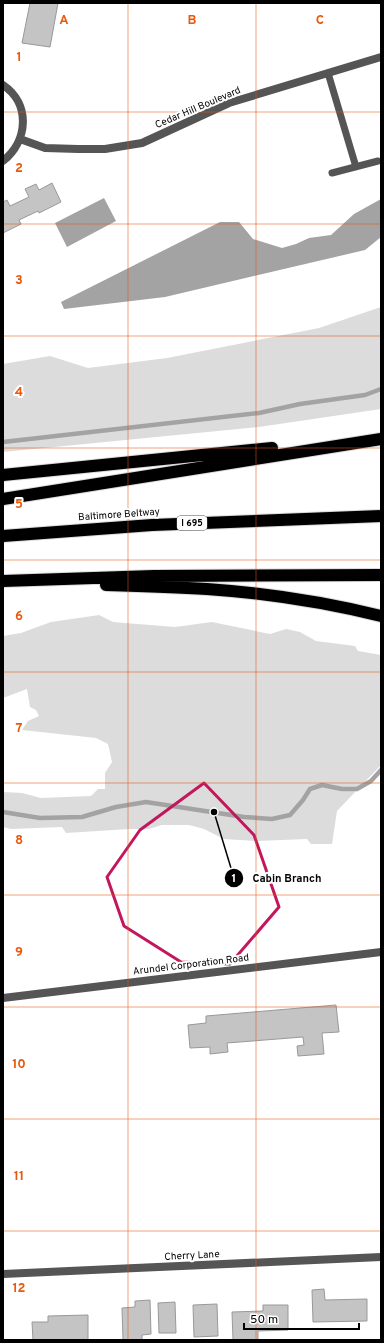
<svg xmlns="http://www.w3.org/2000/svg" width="384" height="1343" viewBox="0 0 384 1343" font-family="Overpass,sans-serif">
<rect width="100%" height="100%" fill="#fff"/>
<path fill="#dcdcdc" d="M381 307V409L259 427 3 452V364L50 356 88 368 167 358 319 328Z
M99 615 113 622 175 627 212 622 270 634 286 629 300 632 316 641 355 646 358 651 381 655V765L337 811 332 844H311L307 839 256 841 224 839 204 829 189 825H162L149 829H129L66 833 62 827 11 829 3 827V792L22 793 41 798 91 796 98 789H105V773L112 762 108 744 96 738 22 730 28 721 39 716 36 710 30 707 27 689 3 698V636L21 633 51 622Z"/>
<path fill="#a3a3a3" d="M104 198 116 221 67 247 55 223Z
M381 199V237L365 250 165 297 64 309 61 302 220 222H239L253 239 282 248 296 244 309 238 331 235 354 214Z"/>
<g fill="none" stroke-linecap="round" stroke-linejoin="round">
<path stroke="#a3a3a3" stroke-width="4.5" d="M3 442 259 413 300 404 365 395 381 389
M3 812 40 818 82 817 116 807 146 802 244 817 272 819 290 815 303 800 310 789 322 785 342 789H357L371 781 381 770"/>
</g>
<path fill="#c4c4c4" stroke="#999" d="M30 3H58L50 47 22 43Z
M52 183 61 202 39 213 38 211 19 220 21 224 3 233V202L7 200 10 206 29 197 25 189 36 184 39 190Z
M336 1005 339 1032 322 1033 324 1054 298 1056 297 1046 304 1045 303 1037 227 1043 228 1052 210 1054V1047L190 1048 188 1025 206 1023V1016Z
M324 1289 325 1300 367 1299V1321L313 1322 312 1290Z
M150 1300 151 1334 142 1335V1340H123L122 1308 135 1307V1301Z
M175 1302 176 1333H159L158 1303Z
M217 1304 218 1336 194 1337 193 1305Z
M263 1305H288V1330L258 1331V1340H233L232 1312 263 1311Z
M88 1315V1340H33L32 1322H48V1316Z"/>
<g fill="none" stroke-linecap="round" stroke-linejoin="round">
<defs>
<path id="motorway" d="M3 475 272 448
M3 499 381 439
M3 536 152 525 381 516
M3 581 154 576 381 575
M106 585C140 586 173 587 207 589 265 593 324 602 381 616"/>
</defs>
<use href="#motorway" stroke="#dbdbdb" stroke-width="14"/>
<path stroke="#555" stroke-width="7" d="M328 73 356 167
M332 173 378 161"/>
<path stroke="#555" stroke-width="8" d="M3 85C31 104 28 141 3 161
M20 139 45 148 78 149H105L142 143 229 103 381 57
M3 1274 381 1257"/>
<path stroke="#555" stroke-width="8" d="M3 998 381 952"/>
<use href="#motorway" stroke="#000" stroke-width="12"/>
</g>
<path fill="none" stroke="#c2185b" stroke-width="3" stroke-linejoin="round" d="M204 783 254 835 279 907 230 964 181 962 124 926 107 877 140 830Z"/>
<path fill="none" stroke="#e8590c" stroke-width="1" stroke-opacity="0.55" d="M128 3V1340M256 3V1340M3 112H381M3 224H381M3 336H381M3 448H381M3 560H381M3 672H381M3 783H381M3 895H381M3 1007H381M3 1119H381M3 1231H381"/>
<g text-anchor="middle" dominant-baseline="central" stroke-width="4" stroke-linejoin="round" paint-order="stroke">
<rect fill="#fff" stroke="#4c4c4c" stroke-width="1" x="177" y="516" width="30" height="14" rx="3"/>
<g font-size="9" font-weight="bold" fill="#000">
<text x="192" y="523">I 695</text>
</g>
<g font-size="10" fill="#000" stroke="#fff">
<text transform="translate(198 108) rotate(-23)">Cedar Hill Boulevard</text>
<text transform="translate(119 515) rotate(-4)">Baltimore Beltway</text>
<text transform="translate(191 965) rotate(-7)">Arundel Corporation Road</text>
<text transform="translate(192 1256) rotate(-3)">Cherry Lane</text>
</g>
</g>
<g font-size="13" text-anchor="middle" font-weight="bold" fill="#e8590c" stroke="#fff" stroke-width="4" stroke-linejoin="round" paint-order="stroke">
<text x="64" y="24">A</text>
<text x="192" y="24">B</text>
<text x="320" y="24">C</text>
<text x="19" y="61">1</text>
<text x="19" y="172">2</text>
<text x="19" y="284">3</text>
<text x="19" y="396">4</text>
<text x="19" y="508">5</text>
<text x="19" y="620">6</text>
<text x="19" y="732">7</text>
<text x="19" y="844">8</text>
<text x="19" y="956">9</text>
<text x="19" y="1068">10</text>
<text x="19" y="1180">11</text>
<text x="19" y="1292">12</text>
</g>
<path fill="none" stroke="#000" stroke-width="1.5" d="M214 812L234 878"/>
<g fill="#000" stroke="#fff" stroke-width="1.5">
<circle cx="214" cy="812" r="4"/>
<circle cx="234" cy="878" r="10"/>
</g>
<g font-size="12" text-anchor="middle" font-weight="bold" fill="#fff">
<text x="234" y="882">1</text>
</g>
<g font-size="11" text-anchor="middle" font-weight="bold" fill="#000" stroke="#fff" stroke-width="4" stroke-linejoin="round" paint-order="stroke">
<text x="287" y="882">Cabin Branch</text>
</g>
<rect width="384" height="1343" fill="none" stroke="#000000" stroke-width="8"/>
<path d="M244 1323v6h115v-6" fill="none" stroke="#000000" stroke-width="2"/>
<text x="250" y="1323" font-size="12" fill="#000000" stroke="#ffffff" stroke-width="3" paint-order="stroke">50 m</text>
</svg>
